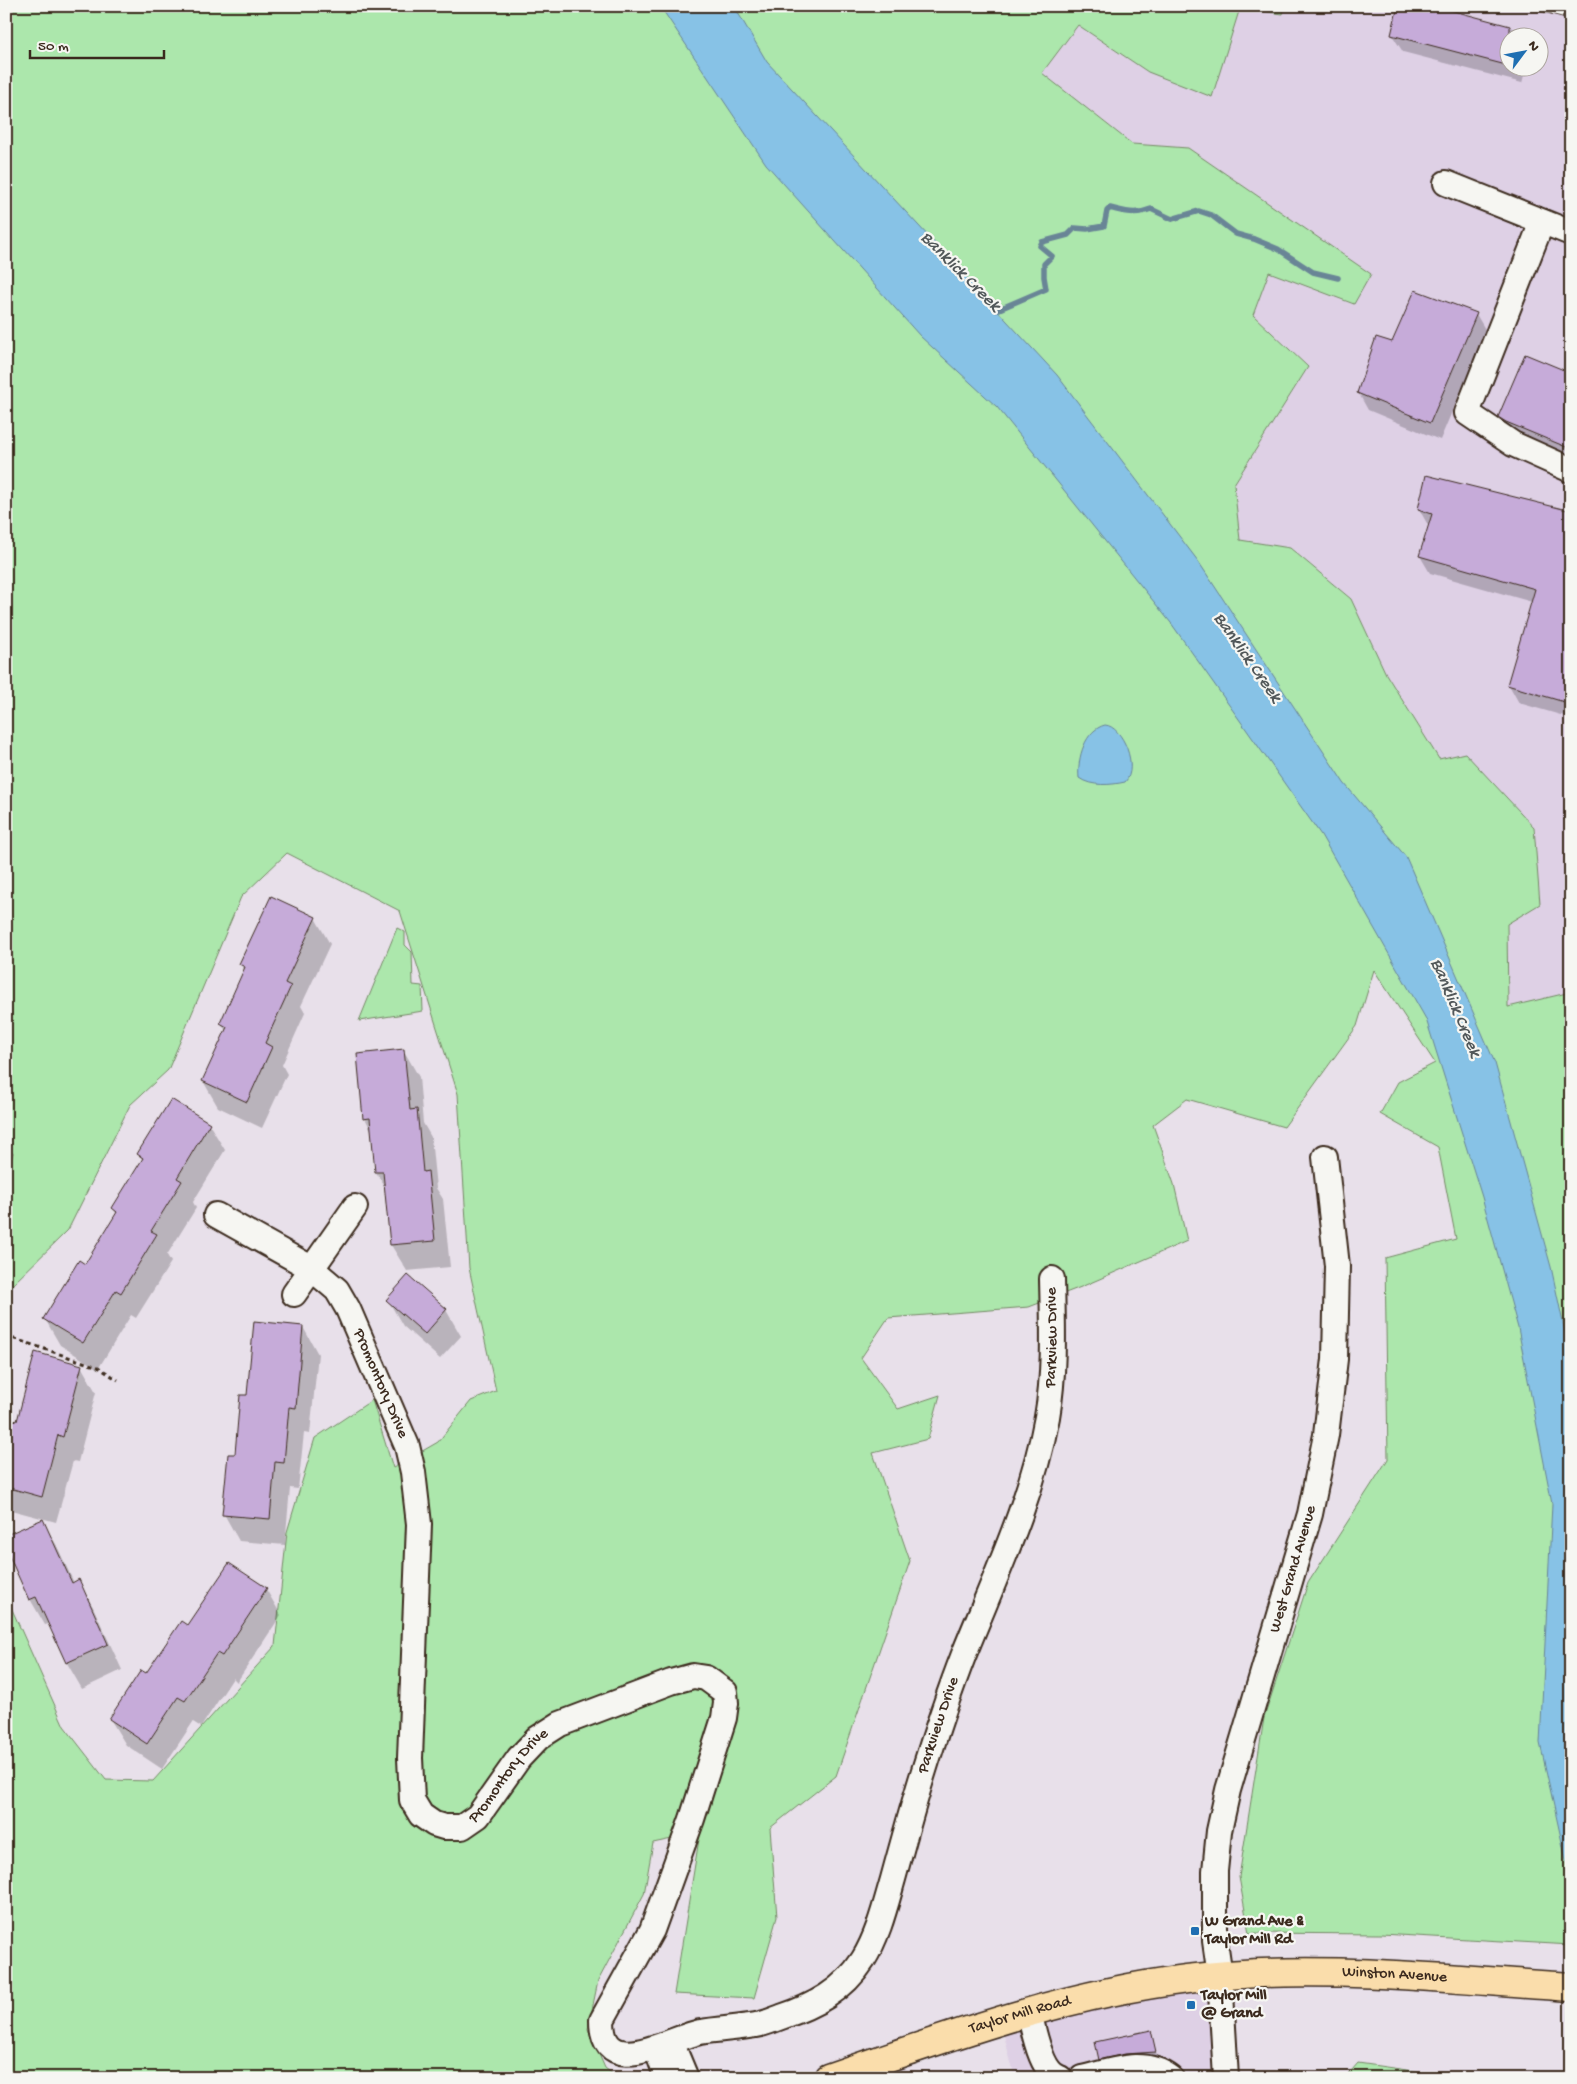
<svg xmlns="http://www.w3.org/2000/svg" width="1577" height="2084" viewBox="0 0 1577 2084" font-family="'Gochi Hand',sans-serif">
<rect width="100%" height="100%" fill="#e8e0ea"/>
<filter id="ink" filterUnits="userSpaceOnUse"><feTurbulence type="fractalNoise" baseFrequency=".02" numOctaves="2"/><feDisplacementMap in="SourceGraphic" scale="10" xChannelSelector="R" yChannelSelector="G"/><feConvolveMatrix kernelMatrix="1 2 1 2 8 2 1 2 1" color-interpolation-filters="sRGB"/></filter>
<g filter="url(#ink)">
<path fill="#ded0e5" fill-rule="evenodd" d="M1285 6H1571V992L1508 1008 1507 923 1439 759 1386 674 1351 599 1290 548 1240 540 1234 484 1308 367 1253 315 1269 272 1353 304 1188 148 1132 144 1042 73 1078 25 1148 72 1240 8 1283 14ZM1510 38H1540V68H1510Z
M1220 1976 1226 2078H1015L1000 2020Z"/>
<path fill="#ace7ac" stroke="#748865" d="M6 6H1285L1283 14 1240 8 1212 97 1148 72 1078 25 1042 73 1132 144 1188 148 1371 274 1354 304 1269 272 1253 315 1308 367 1234 484 1240 540 1290 548 1351 599 1386 674 1439 759 1465 753 1534 827 1540 904 1507 924 1508 1007 1571 992V1945L1381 1934 1249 1933 1239 1877 1264 1718 1308 1583 1388 1459 1385 1258 1456 1239 1438 1147 1380 1114 1398 1082 1435 1063 1374 970 1357 1026 1284 1127 1187 1099 1153 1125 1174 1184 1187 1241 1081 1287 1029 1307 888 1318 861 1358 898 1409 940 1395 928 1439 873 1453 910 1561 836 1776 770 1828 777 1917 754 1998 674 1994 700 1833 653 1843 644 1894 598 1981 588 2029 605 2068 618 2078H6V1596L64 1726 106 1780 153 1781 275 1646 287 1532 315 1438 372 1400 393 1468 438 1442 471 1401 496 1391 469 1268 458 1094 400 911 287 853 241 897 168 1070 130 1105 68 1230 6 1291V1177L13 1153 6 1152Z
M397 928 405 932V945L412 952 413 985 422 986 423 1011 359 1021Z
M1358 2063 1463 2078H1345Z"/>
<path fill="#87c2e6" stroke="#698596" d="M660 6H734L767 62 1057 375 1198 561 1344 783 1406 857 1495 1063 1551 1267 1571 1360V1883L1540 1743 1552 1504 1518 1328 1482 1197 1426 1019 1321 835 1171 623 997 407 920 336 766 164Z
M1105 725C1123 726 1139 768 1125 782 1112 785 1091 787 1079 778 1077 758 1085 730 1105 725Z
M1571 1970V2069L1567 2054Z"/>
<path fill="#0003" d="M1430 6 1521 30 1525 38H1510V68H1526L1522 83 1403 52 1392 35Z
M1476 314 1486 331 1440 440 1368 410 1358 392 1393 344Z
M1571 375V462L1509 435 1499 417Z
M1419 509 1571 512V718L1519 703 1509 685 1532 602 1430 573 1420 556 1429 527Z
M315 918 330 944 301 1006 305 1013 282 1065 287 1074 262 1128 218 1107 203 1081 226 1031 221 1023 245 971 241 964Z
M404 1051 419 1077 423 1123 431 1137 436 1188 443 1199 450 1267 407 1271 391 1245 386 1189 376 1172 372 1132 365 1118Z
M209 1124 225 1150 193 1202 196 1208 167 1255 171 1262 136 1318 131 1315 98 1369 60 1345 45 1319 85 1265 117 1214 113 1209 143 1161 139 1154Z
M388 1300 446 1310 461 1336 440 1359 403 1326Z
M303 1327 318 1354 310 1434 304 1433 298 1489 290 1488 285 1545 239 1541 224 1514 248 1396Z
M81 1366 96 1392 78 1462 73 1461 56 1522 11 1510 6 1503V1443L18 1422Z
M42 1520 57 1546 74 1583 78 1581 93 1607 122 1670 82 1689 67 1663 49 1624 45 1625 30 1599Z
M266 1589 281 1615 237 1682 233 1678 201 1727 193 1722 162 1769 126 1745 110 1719 188 1627Z
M1152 2035 1157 2056 1128 2057 1102 2063 1100 2059Z"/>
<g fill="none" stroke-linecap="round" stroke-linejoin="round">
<path stroke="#698596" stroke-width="5.5" d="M997 310 1046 289 1044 277V264L1052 256 1040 246 1042 242 1068 235 1075 228 1087 229 1104 226 1107 211 1110 208C1124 212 1137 215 1151 209L1172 219 1199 211 1211 215 1236 234 1254 239 1278 249 1313 272 1338 278"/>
</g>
<path fill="#c6abd9" stroke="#3b2a1e" d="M1398 6H1435L1510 26V66L1391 35Z
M1415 290 1477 313 1430 423 1357 393 1376 337 1392 342Z
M1525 354 1571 373V449L1506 422 1498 417Z
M1426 475 1571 511V704L1507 685 1535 589 1419 556 1432 514 1418 509Z
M271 896 316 917 285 983 291 986 265 1043 272 1047 247 1102 202 1081 227 1027 220 1023 245 967 239 964Z
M404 1049 410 1110 417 1109 423 1172 428 1171 435 1241 390 1245 383 1172H375L370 1118 363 1119 357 1054Z
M171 1099 210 1123 177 1178 182 1181 151 1231 157 1234 121 1293 116 1290 83 1343 43 1319 79 1260 85 1264 117 1212 112 1208 143 1158 137 1154Z
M408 1275 447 1309 425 1334 386 1300Z
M254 1321 303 1326 296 1408 289 1407 284 1463 275 1462 270 1519 222 1515 228 1454H235L240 1395H247Z
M35 1352 82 1365 63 1437 58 1435 42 1497 6 1487V1438L11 1419 17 1421Z
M43 1519 72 1583 79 1579 108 1644 66 1663 36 1597 29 1600 6 1549V1535Z
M229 1563 267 1588 222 1656 217 1653 185 1701 178 1697 147 1744 109 1719 141 1670 146 1673 181 1621 187 1625Z
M1151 2030 1156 2052 1125 2054 1099 2060 1095 2042Z"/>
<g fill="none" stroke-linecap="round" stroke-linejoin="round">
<defs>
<g id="minor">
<path d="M1446 183 1571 233"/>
<path d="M1542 222 1467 413 1513 444 1571 470"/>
<path id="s1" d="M216 1215 311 1268 337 1290 348 1309 407 1446 413 1472 419 1524 410 1758 412 1800 421 1815 434 1824 444 1827H462L478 1816 519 1758 538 1738 560 1724 671 1682 693 1676 706 1678 725 1692 726 1703 724 1718 692 1819 652 1930 602 2020C602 2082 670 2038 700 2032 719 2029 738 2028 756 2025 764 2024 773 2020 781 2017 814 2006 843 1991 863 1960 878 1936 885 1907 893 1879 902 1846 911 1813 921 1780 934 1738 948 1695 964 1654 995 1577 1032 1500 1047 1417 1055 1372 1053 1325 1052 1279"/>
<path d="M294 1294 355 1207"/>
<path d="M1029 2012C1034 2030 1040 2072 1060 2078"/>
<path d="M671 2042 686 2078"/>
<path d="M656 2048 667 2078"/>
<path d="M1082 2078C1112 2071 1144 2057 1171 2078"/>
<path id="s2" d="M1226 2078 1220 1976 1215 1941V1871L1219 1831 1228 1790 1310 1514 1326 1435 1335 1359 1337 1266 1325 1157"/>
</g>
<g id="major">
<path id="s3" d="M828 2078C945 2038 1063 1994 1187 1979 1314 1963 1443 1979 1571 1987"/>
</g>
</defs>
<use href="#minor" stroke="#3b2a1e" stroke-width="28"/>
<use href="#major" stroke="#3b2a1e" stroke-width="31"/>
<path stroke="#3b2a1e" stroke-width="3" stroke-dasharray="4 4" stroke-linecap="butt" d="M6 1336 98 1367 118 1380"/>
<use href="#minor" stroke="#f6f6f2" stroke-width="24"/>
<use href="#major" stroke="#faddab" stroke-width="28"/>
<defs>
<path id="rail" d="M1531 6 1571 17"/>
</defs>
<use href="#rail" stroke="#3b2a1e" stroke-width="5.5"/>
<use href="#rail" stroke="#f6f6f2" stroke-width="4" stroke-dasharray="11" stroke-linecap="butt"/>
</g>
</g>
<g fill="#1f6fb2" stroke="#f6f6f2" stroke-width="2">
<rect x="1190" y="1926" width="10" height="10" rx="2.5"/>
<rect x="1186" y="2000" width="10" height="10" rx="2.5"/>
</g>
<g text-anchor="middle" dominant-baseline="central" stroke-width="4.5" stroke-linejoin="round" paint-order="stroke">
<g font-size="16" fill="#3b2a1e" stroke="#f6f6f2">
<text stroke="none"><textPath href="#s1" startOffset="2368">Parkview Drive</textPath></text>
<text stroke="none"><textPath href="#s1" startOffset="246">Promontory Drive</textPath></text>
<text stroke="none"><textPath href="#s2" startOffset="520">West Grand Avenue</textPath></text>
<text stroke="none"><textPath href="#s1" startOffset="1961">Parkview Drive</textPath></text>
<text stroke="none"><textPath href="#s1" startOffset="801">Promontory Drive</textPath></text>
<text stroke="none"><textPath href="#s3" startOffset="581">Winston Avenue</textPath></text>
<text stroke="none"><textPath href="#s3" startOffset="202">Taylor Mill Road</textPath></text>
</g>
<g font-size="16" font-weight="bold" fill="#3b2a1e" stroke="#f6f6f2" text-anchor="start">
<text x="1205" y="1922">W Grand Ave &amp;<tspan x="1205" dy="18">Taylor Mill Rd</tspan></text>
<text x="1201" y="1996">Taylor Mill<tspan x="1201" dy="18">@ Grand</tspan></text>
</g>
<g font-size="18" font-style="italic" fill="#52585a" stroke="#f6f6f2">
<text transform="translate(960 272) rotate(45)">Banklick Creek</text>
<text transform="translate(1247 658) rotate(55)">Banklick Creek</text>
<text transform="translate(1455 1008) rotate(67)">Banklick Creek</text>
</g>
</g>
<rect width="1577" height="2084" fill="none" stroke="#f6f6f2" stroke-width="25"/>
<rect x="12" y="12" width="1552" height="2059" fill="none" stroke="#3b2a1e" stroke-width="2" filter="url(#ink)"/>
<g transform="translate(1524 52) rotate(58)"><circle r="24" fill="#f6f6f2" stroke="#aba49d"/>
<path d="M0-4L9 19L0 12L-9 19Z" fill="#1f6fb2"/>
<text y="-8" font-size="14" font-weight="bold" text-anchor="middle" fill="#3b2a1e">N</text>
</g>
<path d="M30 50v8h134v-8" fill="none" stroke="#3b2a1e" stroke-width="2.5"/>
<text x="38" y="50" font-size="15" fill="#3b2a1e" stroke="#f6f6f2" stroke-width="4" paint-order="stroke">50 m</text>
</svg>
